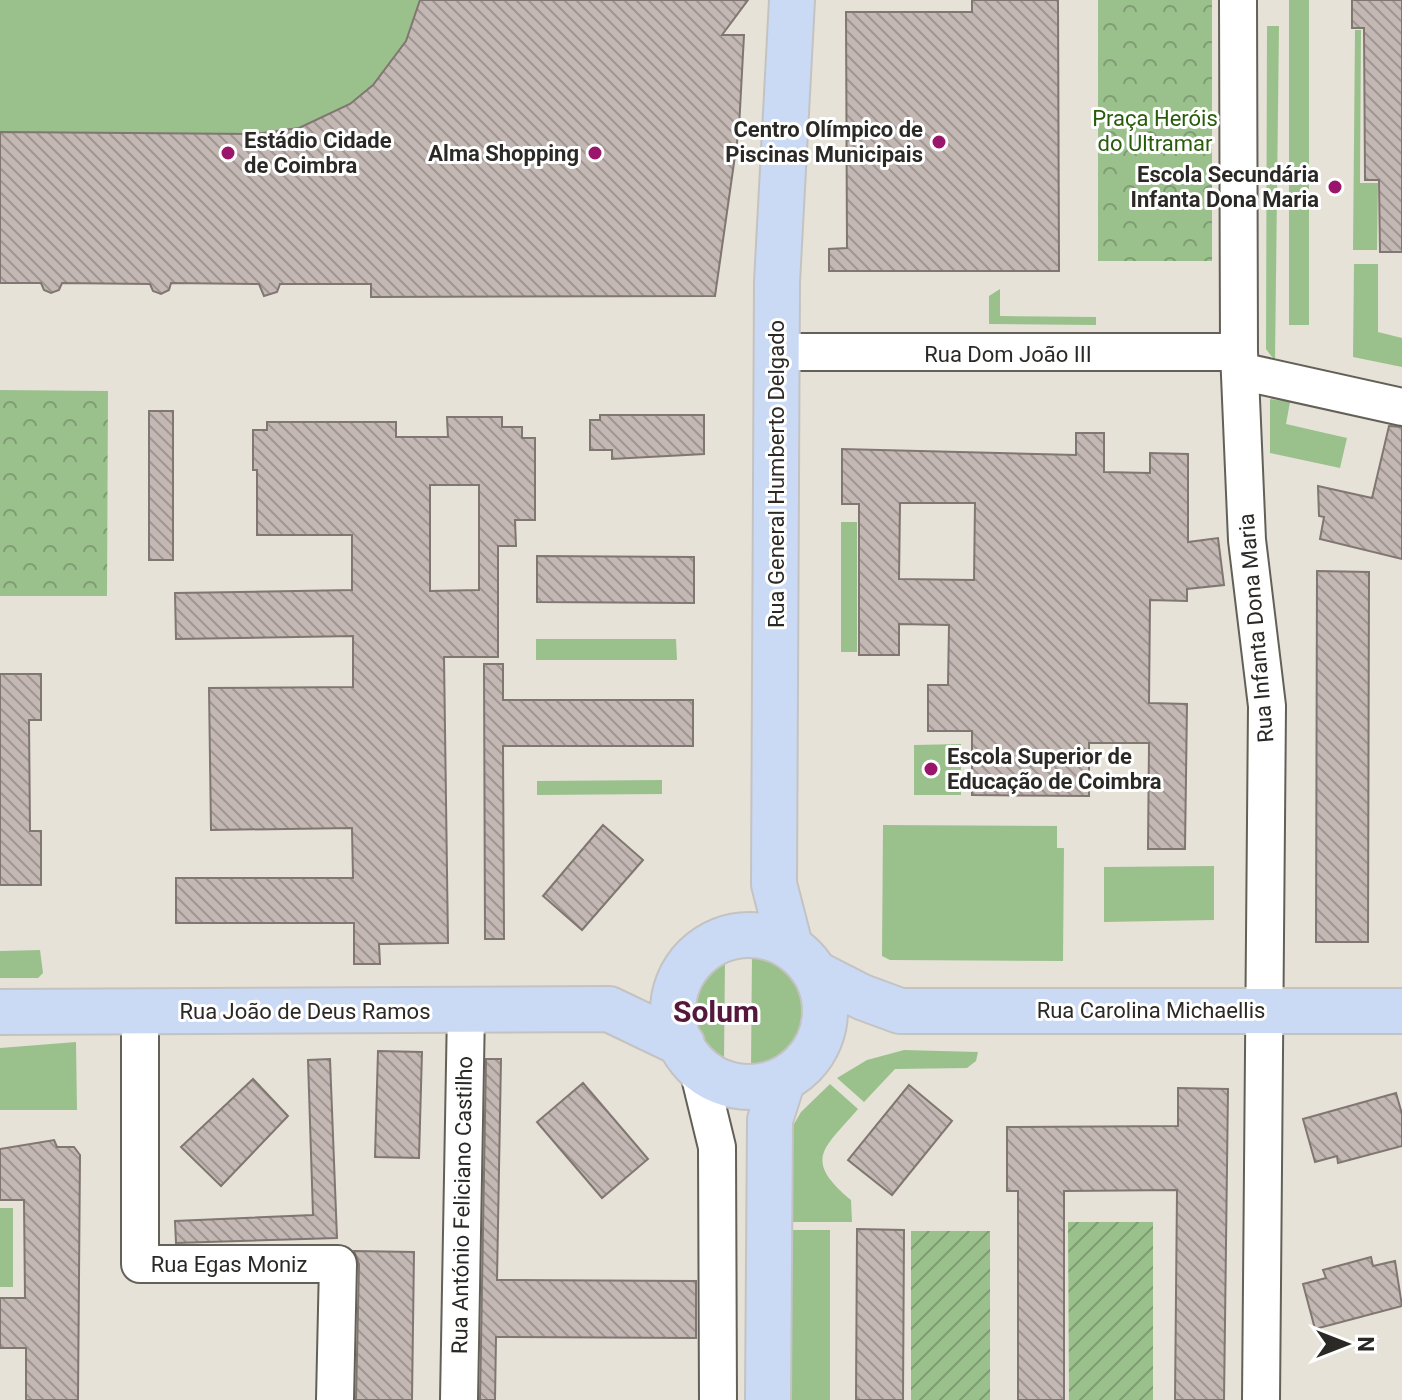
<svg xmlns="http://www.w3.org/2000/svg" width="1402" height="1400" viewBox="0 0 1402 1400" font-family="Roboto,sans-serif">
<defs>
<pattern id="park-crowns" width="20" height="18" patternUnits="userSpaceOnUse" patternTransform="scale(2)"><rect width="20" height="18" fill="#9ac18c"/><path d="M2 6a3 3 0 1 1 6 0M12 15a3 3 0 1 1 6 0" fill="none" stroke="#7e9d72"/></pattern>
<pattern id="garden-furrows" width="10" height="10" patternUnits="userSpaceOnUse" patternTransform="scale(2)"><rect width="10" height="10" fill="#9ac18c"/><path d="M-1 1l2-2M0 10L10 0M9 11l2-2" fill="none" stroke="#7e9d72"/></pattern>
<pattern id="building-back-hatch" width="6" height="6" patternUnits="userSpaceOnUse" patternTransform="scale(2)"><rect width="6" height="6" fill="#c3b8b3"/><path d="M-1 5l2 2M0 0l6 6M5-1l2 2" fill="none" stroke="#9f9691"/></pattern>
</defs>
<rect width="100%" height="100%" fill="#e6e2d8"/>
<path fill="#9ac18c" d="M0 0H515L392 297H371L370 284H280L277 292 269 295 259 284 172 283 169 290 161 294 150 284 62 283 59 290 51 293 44 290 40 283H0Z
M1289 0H1309V325H1289Z
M1267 26H1279L1275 361 1266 349Z
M1355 30H1361L1360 183H1378L1377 250H1353Z
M1354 264H1378V332L1402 338V367L1353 357Z
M1000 289V316L1096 317V325L989 324V296Z
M1270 399 1290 402 1286 424 1347 438 1340 468 1270 453Z
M841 522H857V652H841Z
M536 639H676L677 660H536Z
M961 744V795H914V745Z
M662 780V794L537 795V781Z
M883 825 1057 826V848H1064L1063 961 890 960 882 956Z
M1214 866V920L1104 922V867Z
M40 950 43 973 38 978H0V951Z
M752 953C824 971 823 1050 751 1068Z
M725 960 724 1060C683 1040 682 980 725 960Z
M76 1042 77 1110H0V1048Z
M904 1050 978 1052 976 1061 967 1068 895 1069 864 1102 837 1078 867 1060Z
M830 1084 858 1109C824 1149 802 1159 851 1200L852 1222H792L788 1218 790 1136 794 1124 801 1112Z
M0 1208H13V1287H0Z
M786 1230H830V1400H786Z"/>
<path fill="url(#park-crowns)" d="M1098 0H1212V261H1098Z
M0 390 108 391 107 596H0Z"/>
<path fill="url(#garden-furrows)" d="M1068 1222H1153V1400H1069Z
M911 1231H990V1400H911Z"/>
<path fill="url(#building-back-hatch)" stroke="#807672" stroke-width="2" fill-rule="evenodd" d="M420 0H748L722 35H744L739 128 715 296 371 297V284H280L277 292 264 296 259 284 171 283 169 290 161 294 153 291 150 284 62 283 59 290 51 293 44 290 41 283H0V132L256 134 299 128 350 104 373 85 406 41Z
M972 0H1058L1059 271H829V249L847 248 846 12H972Z
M1352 0H1402V252H1380L1379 180H1365L1364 28H1352Z
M149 411H173V560H149Z
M600 415H704V454L612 459V450H590V420H600Z
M447 417H502V427H522V438H535V520H515L516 546H498V657H444L448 943 379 944 380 964H354V923H176V878H353L352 828 211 830 209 688 353 687V636L176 639 175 593 352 590V535H257V470H253V430H267V422H396V437H448ZM430 485H479V590L430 591Z
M1389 426 1402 427V559L1320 539 1324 517 1319 516 1318 486 1372 498Z
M1076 433H1104V472L1150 473V453L1188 454V542L1218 538 1224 585 1187 589V601L1150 600 1149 703 1187 704 1185 849H1148L1149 743H1089V796L972 795V731H928V685H948L949 625 899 624V655H859V504H842V449L1076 455ZM900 503H975L974 580 899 579Z
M537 556 694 557V603L537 602Z
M1317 571 1369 572 1368 942H1316Z
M484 664H503V700H693V746H503L504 939H485Z
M0 674H41V720H29L30 831H41V885H0Z
M603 825 643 860 582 930 543 896Z
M378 1051 422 1052 419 1158 375 1157Z
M330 1059 337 1238 176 1243 175 1221 313 1215 308 1060Z
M486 1059H501L497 1280 696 1281V1338L496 1337 495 1400H480Z
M253 1079 288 1116 221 1186 181 1147Z
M583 1083 648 1159 602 1198 537 1122Z
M909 1085 952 1121 892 1195 848 1160Z
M1178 1088 1228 1089 1224 1400H1175L1177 1190 1064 1191V1400H1018V1191H1007V1127L1178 1126Z
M1396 1093 1402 1114V1146L1338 1163 1337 1156 1315 1162 1303 1119Z
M54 1140 57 1147H74L80 1155 78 1400H26V1348H0V1298H25L24 1200H0V1149Z
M857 1229 904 1230 903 1400H856Z
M354 1251 414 1252 412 1400H356L359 1264Z
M1371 1257 1373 1266 1395 1261 1402 1306 1315 1329 1303 1284 1326 1278 1323 1270Z"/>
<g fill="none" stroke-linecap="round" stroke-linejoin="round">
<defs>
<path id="minor" d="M1238 0 1239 352 1247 540 1267 706 1261 1400
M778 352H1239
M1240 371 1402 407
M140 1012V1264H338L335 1400
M697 1065 717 1147 718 1400
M459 1400 466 1010"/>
<path id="major" d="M673 1011a76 76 0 1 1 152 0a76 76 0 1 1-152 0Z
M790 946 774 884 777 282 792 0
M815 973 862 997 900 1011H1402
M0 1012 609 1009 682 1044
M768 1400 770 1120 783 1079"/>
</defs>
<use href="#minor" stroke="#636057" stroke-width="40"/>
<use href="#major" stroke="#c4c3c2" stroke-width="48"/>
<use href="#minor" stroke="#fff" stroke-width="36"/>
<use href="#major" stroke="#cadaf5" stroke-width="44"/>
</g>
<g fill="#99166b" stroke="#fff" stroke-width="3">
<circle cx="939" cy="142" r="8"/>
<circle cx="228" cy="153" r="8"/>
<circle cx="595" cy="153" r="8"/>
<circle cx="1335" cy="187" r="8"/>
<circle cx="931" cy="769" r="8"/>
</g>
<g text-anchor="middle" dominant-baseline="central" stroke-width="6" stroke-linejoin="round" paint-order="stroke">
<g font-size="22" fill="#285c0b" stroke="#fff">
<text x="1155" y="118">Praça Heróis<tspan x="1155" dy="25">do Ultramar</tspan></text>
</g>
<g font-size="22" font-weight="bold" fill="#2b2926" stroke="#fff" text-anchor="end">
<text x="923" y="129">Centro Olímpico de<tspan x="923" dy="25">Piscinas Municipais</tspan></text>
<text x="244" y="140" text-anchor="start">Estádio Cidade<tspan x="244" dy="25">de Coimbra</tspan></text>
<text x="579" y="153">Alma Shopping</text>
<text x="1319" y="174">Escola Secundária<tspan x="1319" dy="25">Infanta Dona Maria</tspan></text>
<text x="947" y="756" text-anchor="start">Escola Superior de<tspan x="947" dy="25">Educação de Coimbra</tspan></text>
</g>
<g font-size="22" fill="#2b2926" stroke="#fff">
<text x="1008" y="354">Rua Dom João III</text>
<text transform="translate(776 474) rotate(-90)">Rua General Humberto Delgado</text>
<text transform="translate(1256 628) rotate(-95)">Rua Infanta Dona Maria</text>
<text x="1151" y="1010">Rua Carolina Michaellis</text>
<text x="305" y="1011">Rua João de Deus Ramos</text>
<text transform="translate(462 1205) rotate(-89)">Rua António Feliciano Castilho</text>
<text x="229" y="1264">Rua Egas Moniz</text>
</g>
<g font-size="30" font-weight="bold" fill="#55183c" stroke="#fff">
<text x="716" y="1011">Solum</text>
</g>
</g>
<g transform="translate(1346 1344) rotate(90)" stroke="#ffffff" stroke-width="6" paint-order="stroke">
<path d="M0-6L14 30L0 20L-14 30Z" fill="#2b2926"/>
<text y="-12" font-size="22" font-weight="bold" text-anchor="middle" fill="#2b2926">N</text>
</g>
</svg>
